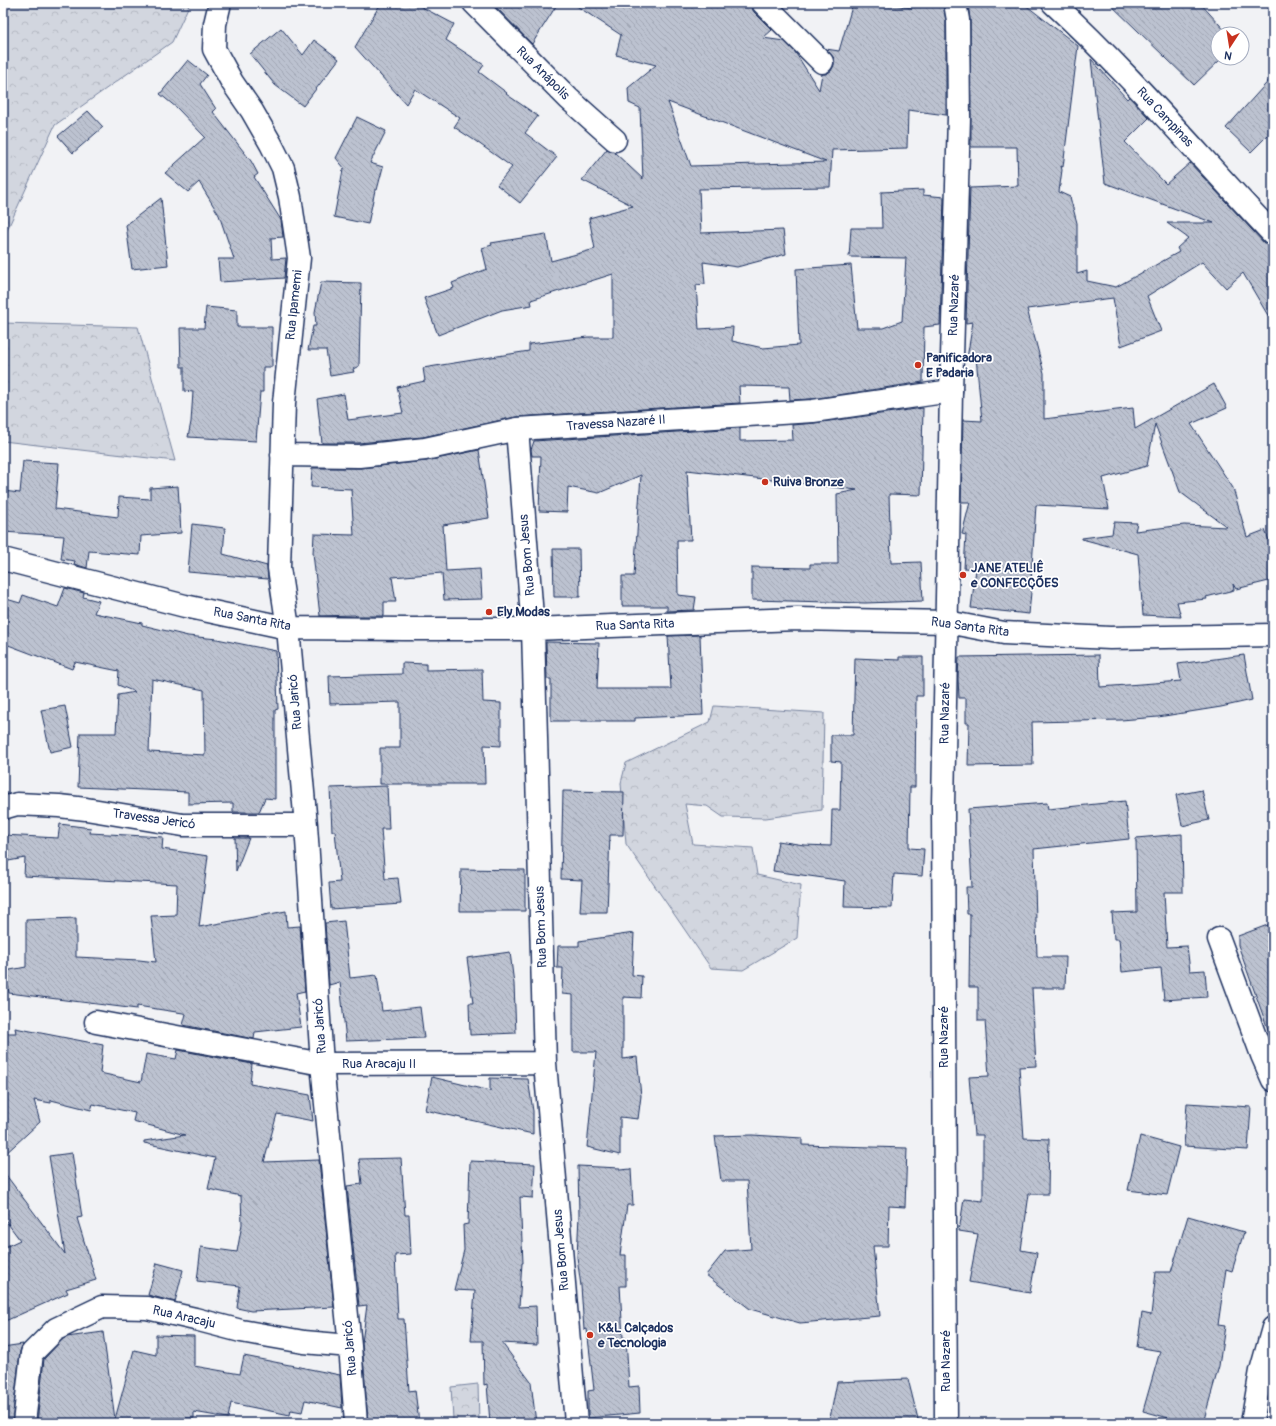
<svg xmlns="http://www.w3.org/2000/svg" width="1276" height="1426" viewBox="0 0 1276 1426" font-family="Pangolin,sans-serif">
<defs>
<pattern id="forest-crowns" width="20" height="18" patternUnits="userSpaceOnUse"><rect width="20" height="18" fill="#d2d6df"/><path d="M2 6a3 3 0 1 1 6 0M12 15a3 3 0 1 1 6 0" fill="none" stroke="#b4b8c2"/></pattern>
<pattern id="building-back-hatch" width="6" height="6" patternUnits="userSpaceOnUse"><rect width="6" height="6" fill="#bcc2d0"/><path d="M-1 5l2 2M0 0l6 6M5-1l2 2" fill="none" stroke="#a1a7b5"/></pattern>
</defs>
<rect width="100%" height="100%" fill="#f1f2f5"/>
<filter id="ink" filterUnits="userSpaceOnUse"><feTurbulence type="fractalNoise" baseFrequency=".025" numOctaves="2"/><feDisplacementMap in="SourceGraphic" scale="8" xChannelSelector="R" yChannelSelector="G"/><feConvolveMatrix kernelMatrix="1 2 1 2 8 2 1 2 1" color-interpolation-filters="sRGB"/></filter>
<g filter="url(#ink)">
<path fill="url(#forest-crowns)" stroke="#76829e" d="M3 3H190L172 42 55 125 3 239Z
M3 323 138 327 175 461 3 441Z
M714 706 824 713 822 810 766 818 723 817 707 806 685 804 693 844 753 848 757 875 801 885 797 938 743 970 711 968 626 844 621 783 626 763 710 722Z
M478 1384 479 1423H434L453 1419 451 1387Z"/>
<path fill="url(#building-back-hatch)" stroke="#1b2f5e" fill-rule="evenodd" d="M381 3H414L454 24 446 40 484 65 479 72 507 93 506 94 538 116 525 133 557 157 520 203 497 185 512 167 474 140 454 127 460 118 415 89 406 104 355 47Z
M492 3H558L532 44Z
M572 3H751V7L754 12 772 30 763 38 784 41 795 52 819 90 822 74H826L831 71 834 65V58L826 49 839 51 853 3H881L912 8 913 3H943L946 21V115L908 110 907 148 832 150 830 187 699 189 701 233 783 230 786 254 737 267 703 262 705 284 696 285 699 329 733 327 732 341 763 348 799 345 796 269 851 265 857 328H883L902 321 906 258 849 257 851 228H882L881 192 923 190V195L944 197 940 325 924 327 923 382 812 399 790 400 789 387 739 386 740 403 516 417 423 437 358 443H322L317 399 344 394 348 420 403 413 397 387 425 381 423 368 529 351V344L588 337H613V274L531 300 532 305 502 310 438 335 424 298 454 288 452 283 487 269 482 248 492 245 491 243 546 234 551 261 595 249 589 218 633 206 582 180 607 149 614 152 643 179 640 108 629 103 628 88 656 65 616 55 621 35ZM668 102 826 162 691 166Z
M968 3H1023L1078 46 1063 167 1061 166 1062 170 1059 192 1070 197 1077 223V274L1087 271V281L1116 287 1179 252 1177 248 1188 238 1167 223H1214L1105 183 1091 59 1127 99 1129 97 1149 118 1125 142 1166 184 1190 163 1264 243 1273 247V324L1243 273 1226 288 1202 262 1147 296 1161 331 1121 346 1113 298 1027 309 1044 373V419L1133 408 1135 429 1214 384 1227 408 1191 424 1233 488 1247 537 1265 530 1273 551V580L1236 589 1233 584 1234 590 1206 597 1207 599 1177 602 1181 617 1143 615 1138 554 1082 539V538L1112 534 1114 522 1137 523 1135 531 1184 525 1227 527 1180 492 1155 424 1147 466 1103 478 1109 509 1036 505 1031 581H1032L1029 614 971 608 976 569 964 568 966 535 962 534 970 502H961L963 420 982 421 976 357 967 358 973 322 966 323 970 188 1018 186 1017 147H971L970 20Z
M1109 3H1200L1228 34H1218V58H1222L1194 85Z
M281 28 303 55 314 40 339 59 303 106 275 85 250 54Z
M188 60 207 75 200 84 216 109 213 112 251 161 258 174 254 177 281 220 283 237 271 238 272 259 286 258 284 278 220 282 218 259H234L219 215 199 182 188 192 165 173 205 137 177 108 160 94Z
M1273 76V130L1251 152 1226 128Z
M88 111 103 127 73 153 58 136Z
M357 117 386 131 370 163 383 167 377 190H375L368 224 334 217 343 170 345 169 336 158Z
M161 198 168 265 132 269 126 225Z
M321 282 361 283 359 366 353 369 354 372 330 376 326 350H308L313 326H316L315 312Z
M206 307 237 310V327H272V367H263V392H260L256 441 188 437 191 422 193 392 184 391V367H181L180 328H204Z
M923 408 921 495 889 494 891 563 921 562 923 601 865 603 752 600V567L810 568V564H838L837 494 857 490 687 470 691 540H677L678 595 696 597 694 610 667 611V606H622V576H634L641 475 599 493 568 487 567 512 539 511 541 456H532L531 450 534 441 740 428V441L793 440 792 425 815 423Z
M479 450 489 518 443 525 446 571 480 569 482 599 444 600 442 573 392 577 396 602H384V616H356L355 615 320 616 313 553 314 534 354 535 351 489 311 487 312 468H360L426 461Z
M23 461 59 463 55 509 118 517 119 497 150 499V488L178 486 181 533 141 536 140 555 89 551 87 568 74 564 75 561 61 559 64 536 3 532V491L20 493Z
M192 524 225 528 223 554 267 566 268 579 188 572Z
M553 549H579L580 597H554Z
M65 588 84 593 83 597 99 601 94 613 142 623V625L188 636 217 639 276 651 278 709 275 710V799L265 798 259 812H233V803L188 804V792L78 787 80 733H116L118 695 135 692 118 685 119 671 75 662 72 669 3 643V598L20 603 23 595 58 607ZM152 679 204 690 205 755 149 752Z
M700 635 703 715 635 718V721H551V679H547L546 642 599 643 597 689H671L668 636Z
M1099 655 1100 687 1181 681 1178 664 1244 655 1252 700 1221 707 1158 717 1121 720 1032 722 1033 765 968 766 969 723H966V698H959L958 678 959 657Z
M899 657H923V696H916L915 787H910L909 848 924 849 922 876 894 874 892 908 844 907 845 881 773 871 778 841 804 845 831 846 832 810H840L841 762 831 761V735H853L855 658 899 660Z
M402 663 426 664V670L482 669 483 702 501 703V746L484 745 485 784H380V748H400V702L330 704 329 676 402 674Z
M65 706 73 747 50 752 41 710Z
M387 786 389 829H381L385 879 398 878 401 904 331 909 329 883 340 882 335 831H332L330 788Z
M1202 790 1209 820 1182 826 1176 795Z
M563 791 624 792 623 835H610L607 912H580L582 880 561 879Z
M1125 801 1129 839 1034 849 1037 957H1066L1065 988H1032L1036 1066 1019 1067 1024 1138 1049 1139 1048 1194H1029L1021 1250 1037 1253 1030 1293 969 1282 978 1234 959 1231 964 1199 983 1201V1135H974L969 1077 989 1076 985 1021H978V987H969L970 914H967L966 887H972L968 809 1047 803 1048 809Z
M60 824 91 828 90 833 163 837 162 849 208 856 199 927 286 911 287 927 300 926 305 991 296 993 301 1027 255 1032 254 1039 183 1025 186 1014 183 1013 137 1006V1009L9 993 5 971 26 967V920L76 918V957L139 960 156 962 151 916 176 915 177 884 24 876 25 858 3 862V835L58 838Z
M1182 834 1183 892H1164L1167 947 1187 946 1190 971 1205 970 1207 997 1164 1000 1161 968 1122 972 1119 939H1114L1112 913 1137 912 1136 838Z
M235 838H249L236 871Z
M461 869 525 870V911H460Z
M344 921 350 978 377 975 382 1011 420 1007 424 1038 346 1041 340 982 329 985 325 923Z
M1273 923V1035H1270L1238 945V936Z
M634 933 632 975 642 976 641 998 623 997V1059L637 1057 641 1096 638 1119 620 1117V1155L587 1147 596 1052H573V995L562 994 563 968H557L558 946H579V941Z
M510 952 514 984 516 1033 470 1035 469 1003H473L467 958Z
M15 1028 103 1045 100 1073 141 1082 146 1054 176 1059 178 1050 252 1064 250 1084 310 1095 313 1121 277 1114 264 1162 319 1160 334 1307 251 1311 237 1308 240 1286 197 1281 201 1247 237 1252 242 1224 241 1196 208 1189 215 1158 144 1143V1141L185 1135 133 1121 135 1113 93 1104 91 1110 51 1100V1103L34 1100 40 1122 3 1156V1033H16Z
M432 1077 490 1091V1078L528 1079 533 1111V1134L425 1110Z
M1187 1103 1251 1107 1248 1150 1184 1146Z
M752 1135 802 1138V1145L907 1148 905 1207 889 1206 888 1246H873L880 1316 800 1323 750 1309 706 1275 725 1251 751 1249 747 1181H721L715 1136Z
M1140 1136 1179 1147 1167 1195 1128 1190Z
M72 1153 82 1217 77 1218 96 1280 66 1289 68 1293 3 1322V1248L20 1240 3 1217V1171L65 1254 49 1156Z
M401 1158 405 1215H409L411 1254 395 1255 398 1319H404L409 1391 415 1390 419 1423H368L362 1343 367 1305 359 1306 347 1186 362 1184 359 1159Z
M470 1161 535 1164 533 1198 520 1197 523 1263H522L519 1307 536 1306 537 1345 502 1343 531 1382 536 1423H490L487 1384 484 1385 483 1341H471L475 1291 454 1290 464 1250 463 1225 468 1224Z
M578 1166 620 1168V1170L631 1169 633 1205H627L620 1255H626V1286H620L623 1338H626L629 1387 639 1386 640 1413 588 1418V1391L594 1390 587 1329 584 1330 581 1286 577 1257 579 1215Z
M1188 1216 1244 1232 1232 1271 1226 1269 1218 1325 1225 1326 1219 1366 1203 1423H1187L1143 1411 1160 1351 1137 1347 1142 1313 1151 1315 1156 1272H1171Z
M157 1263 183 1270 175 1302 148 1295Z
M103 1332 115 1419 134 1350 156 1355V1335L194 1336V1366L240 1374 244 1356 340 1375 342 1408 305 1400 302 1412 291 1410 290 1415 231 1403 228 1418 194 1412V1418H153V1423H37L44 1359 63 1339 67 1337Z
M23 1344 20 1352 12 1423H3V1347Z
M908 1379 919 1423H829L837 1382Z"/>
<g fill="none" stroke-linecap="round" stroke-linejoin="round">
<defs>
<path id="minor" d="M220 3 215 24 214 49 232 82 252 111 271 144 283 168 290 197 299 258 284 403 279 568 288 628 306 825 322 1064 350 1346 356 1423
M474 3 569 99 615 140
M763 3 822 62
M1053 3C1131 75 1200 157 1273 234
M517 429 533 629 545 1063 576 1423
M282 455 359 456 425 449 517 429 813 411 951 391
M3 559 185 606 288 628 405 629H533L797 619 947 622 1004 633 1110 638 1273 635
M3 808 17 804 59 806 86 809 183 825H306
M1219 939 1262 1055 1273 1080
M96 1022 322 1064 545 1063
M24 1423 32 1353 56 1329 102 1307 147 1308 195 1319 241 1331 304 1342 350 1346
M1252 1423 1261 1371 1273 1328"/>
<path id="tertiary" d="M946 1423 943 806 951 391 959 117 958 20 955 3"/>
</defs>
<use href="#minor" stroke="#1b2f5e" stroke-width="25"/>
<use href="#tertiary" stroke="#1b2f5e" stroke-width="25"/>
<use href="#minor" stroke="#fff" stroke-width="22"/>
<use href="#tertiary" stroke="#fff" stroke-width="22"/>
</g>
</g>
<g fill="#c8321e" stroke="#fff" stroke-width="1.5">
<circle cx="918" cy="365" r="4"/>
<circle cx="765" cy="482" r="4"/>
<circle cx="963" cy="575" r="4"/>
<circle cx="489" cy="612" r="4"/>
<circle cx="590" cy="1335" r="4"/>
</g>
<g text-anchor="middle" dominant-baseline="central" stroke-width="3.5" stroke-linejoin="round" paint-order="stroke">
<g font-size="13" fill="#1b2f5e" stroke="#fff">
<text transform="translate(543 73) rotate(45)">Rua Anápolis</text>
<text transform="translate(1165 117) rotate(47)">Rua Campinas</text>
<text transform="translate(294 305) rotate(-84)">Rua Ipamemi</text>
<text transform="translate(954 305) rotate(-88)">Rua Nazaré</text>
<text transform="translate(616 423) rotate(-4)">Travessa Nazaré II</text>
<text transform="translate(527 555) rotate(-95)">Rua Bom Jesus</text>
<text transform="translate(252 619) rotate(11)">Rua Santa Rita</text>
<text transform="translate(635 625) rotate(-2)">Rua Santa Rita</text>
<text transform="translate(970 627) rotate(8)">Rua Santa Rita</text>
<text transform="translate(295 702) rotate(-95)">Rua Jaricó</text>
<text transform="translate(945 713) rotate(-89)">Rua Nazaré</text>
<text transform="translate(154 819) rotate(8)">Travessa Jericó</text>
<text transform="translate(541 927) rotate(-92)">Rua Bom Jesus</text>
<text transform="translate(320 1026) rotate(-94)">Rua Jaricó</text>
<text transform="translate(944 1037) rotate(-90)">Rua Nazaré</text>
<text x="379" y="1064">Rua Aracaju II</text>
<text transform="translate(561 1250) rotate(-95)">Rua Bom Jesus</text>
<text transform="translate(184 1317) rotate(13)">Rua Aracaju</text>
<text transform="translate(350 1348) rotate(-95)">Rua Jaricó</text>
<text transform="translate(946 1361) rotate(-90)">Rua Nazaré</text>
</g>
<g font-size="13" font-weight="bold" fill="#1b2f5e" stroke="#fff" text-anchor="start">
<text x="926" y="358">Panificadora<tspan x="926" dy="15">E Padaria</tspan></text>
<text x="773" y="482">Ruiva Bronze</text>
<text x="971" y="568">JANE ATELIÊ<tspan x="971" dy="15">e CONFECÇÕES</tspan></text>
<text x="497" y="612">Ely Modas</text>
<text x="598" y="1328">K&amp;L Calçados<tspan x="598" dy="15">e Tecnologia</tspan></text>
</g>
</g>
<rect width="1276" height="1426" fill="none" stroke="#fff" stroke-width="16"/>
<rect x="8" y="8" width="1260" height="1410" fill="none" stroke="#1b2f5e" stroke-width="1.5" filter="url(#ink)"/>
<g transform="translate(1230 46) rotate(192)"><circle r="19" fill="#ffffff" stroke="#a4acbf"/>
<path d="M0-3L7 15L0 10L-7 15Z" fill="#c8321e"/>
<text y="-6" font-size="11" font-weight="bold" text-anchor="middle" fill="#1b2f5e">N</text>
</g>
</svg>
